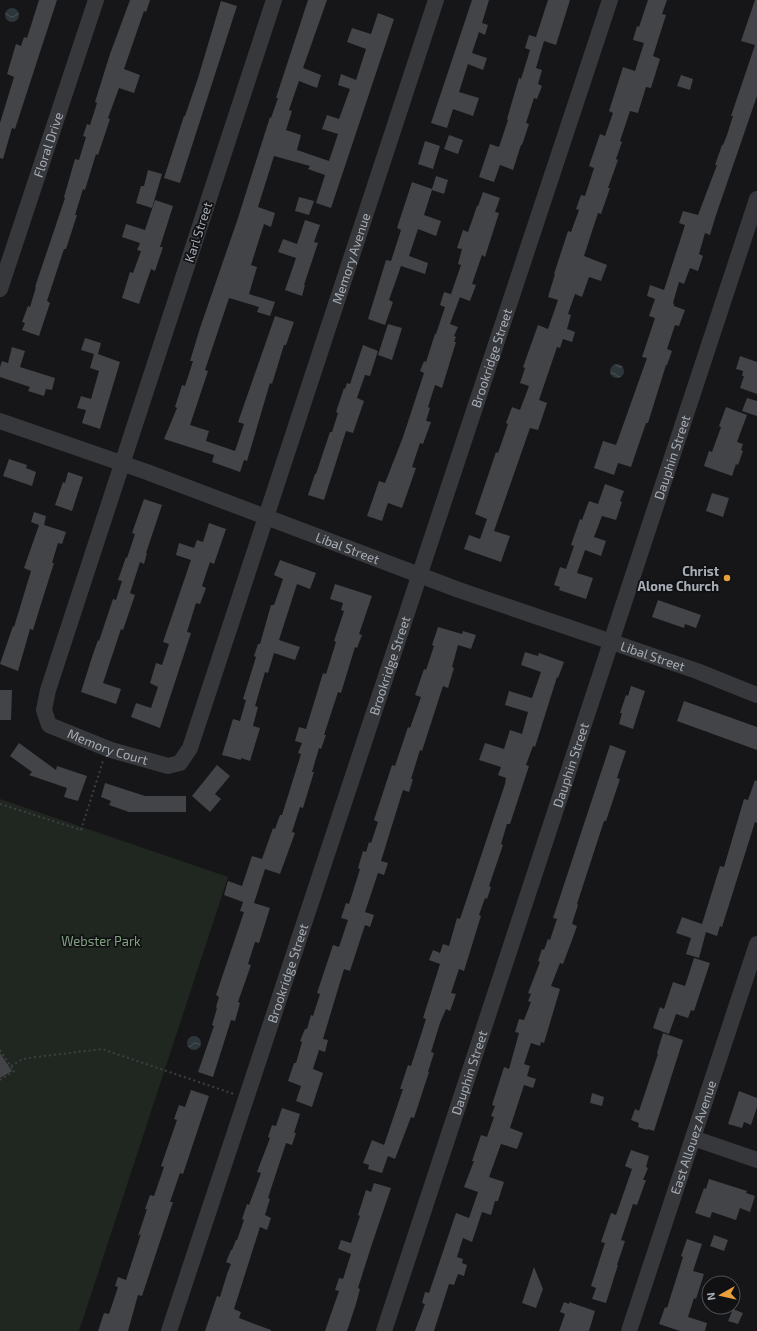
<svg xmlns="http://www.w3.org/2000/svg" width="757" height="1331" viewBox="0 0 757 1331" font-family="'Exo 2',sans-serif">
<defs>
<pattern id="water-waves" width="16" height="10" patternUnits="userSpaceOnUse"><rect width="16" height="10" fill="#2c363b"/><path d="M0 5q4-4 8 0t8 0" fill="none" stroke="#485155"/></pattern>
</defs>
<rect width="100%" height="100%" fill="#161618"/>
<path fill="#202720" d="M0 799 228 877 79 1331H0Z"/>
<path fill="url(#water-waves)" d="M5 15a7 7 0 1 1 14 0a7 7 0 1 1-14 0Z
M610 371a7 7 0 1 1 14 0a7 7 0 1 1-14 0Z
M187 1043a7 7 0 1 1 14 0a7 7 0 1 1-14 0Z"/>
<path fill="#424447" d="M39 0H57L15 129 12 128 3 159 0 158V123L14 77 7 74 16 44 21 46 24 37 27 38Z
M130 0H150L146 12 144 11 124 69 140 75 134 93 119 88 108 118 110 119 98 155 96 154 85 190 83 189 75 215H77L66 249H64L47 301 50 303 39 336 22 330 25 323 22 322 28 306 30 307 36 287H35L65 198 64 197 75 159 79 160 86 137 83 136 87 124 90 125 97 103 95 102 110 54Z
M308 0H327L303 68 321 75 317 88 299 81 289 110 292 111 286 130 301 135 297 150 329 161 338 134 322 129 327 115 339 119 350 89 338 85 341 74 356 80 366 49 347 42 352 28 371 34 378 13 394 19 331 208 316 203 325 175 308 169 310 166 274 156 258 207 275 213 271 227 264 224 251 265 257 267 249 294 275 302 270 316 257 312 259 307 229 298 205 370 208 371 190 425 209 431 206 441 235 451 244 424 238 422 275 316 294 322 286 345H284L272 384 270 383 247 461 244 460 240 472 212 462 214 455 164 439 177 408 175 407 182 385 185 386 193 361H190L200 328 237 221 270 117 271 118 278 98H276Z
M472 0H489L482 23 488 25 485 35 479 32 472 53 487 58 483 70 468 64 459 92 479 98 473 116 453 109 447 128 431 123Z
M548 0H570L556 45 544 41 536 68 542 70 538 84 542 86 537 99 534 98 526 123 529 124 522 145H521L513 170 500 165 494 182 479 177 490 144 499 147 508 120 507 119 519 78 521 79 530 50 525 48 529 35 536 37Z
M648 0H667L662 14 666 15 653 56 660 59 651 88 646 87 638 113 630 111 620 141 622 142 616 159 618 160 608 188H610L601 214 598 213 584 256 607 265 601 281 589 277 582 297 575 294 568 314 571 315 567 329 575 332 572 342 563 339 560 348 557 347 539 400 547 403 538 430 530 428 494 531 510 536 501 562 464 549 469 535 480 539 487 519 475 514 496 452 498 453 508 424 506 423 512 407 520 410 529 386 520 383 525 368 523 367 538 325 548 329 558 300 548 297 555 274H554L568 231 571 232 579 210 576 209 581 195 585 196 594 168 589 166 600 134 605 136 613 113 609 111 623 67 635 71 644 43 633 40 637 26 639 27Z
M755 0H757V96L715 218 710 235 705 233 699 254 703 256 698 271 690 268 684 284 679 282 673 303 674 304V306L685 310 679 326 675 325 667 349 672 351 667 365H666L648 423H646L631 467 618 463 614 475 594 468 603 441 616 445 647 358 642 357 655 318 649 316 655 299 647 296 650 285 664 290 685 225 679 223 683 211 698 215 717 165H715L722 145H723L727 135 733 116H731L755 45 741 41Z
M221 1 237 6 180 183 164 178 184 116H185L198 78Z
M681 75 693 79 690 90 677 86Z
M449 135 463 140 458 154 444 149Z
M425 141 440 146 433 169 418 164Z
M148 170 162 174 152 208 136 203 141 186H144Z
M436 176 448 180 444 194 432 190 424 215 441 221 436 236 418 229 409 256 428 263 425 274 401 266 389 300 393 302 385 325 368 319 386 260 391 261 401 230 397 228 412 182 432 189Z
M483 192 500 198 495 212 499 213 485 257 482 255 472 284 476 285 470 301 451 294 461 265 458 264 462 249 457 248 463 230 468 232 477 206H478Z
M299 197 314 201 309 215 295 211Z
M155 200 173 206 160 247H163L155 271 151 269 139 304 122 298 130 272 133 273 141 251 137 250 140 243 122 237 126 224 145 230Z
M305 220 320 225 314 242 318 243 304 285H305L302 296 285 290 296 258 278 252 283 239 297 244Z
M444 292 460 297 450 324 458 327 454 336 456 337 454 342H456L442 388 435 385 428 407 430 408 426 421 431 422 423 444 420 443 412 467 416 468 402 508 388 503 382 521 367 516 379 481 385 483 403 437 424 373 420 371 424 361 426 362 435 334H436L445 307 440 305Z
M388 324 402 328 392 360 378 355Z
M85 338 101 343 98 354 120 362 100 429 82 423 86 410 77 408 81 396 91 399 99 371 90 368 94 354 81 350Z
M363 345 378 351 370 376 365 375 357 398 364 401 353 433 346 431 324 500 308 495 315 474H316L330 432H332L338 413 336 412 344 388 345 389 347 383 350 384Z
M12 347 25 351 20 367 55 378 52 390 46 389 44 396 28 391 30 387 0 377V367L2 361 8 363Z
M740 356 757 362V394L740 388 744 376H742L743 371 736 369Z
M747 398 757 401V416L742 411Z
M726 407 747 415 737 442 743 444 741 450 743 451 738 465 736 464 732 476 704 466 709 451 712 452 721 427 719 426Z
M9 459 27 465 26 468 36 472 32 486 3 476Z
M68 472 83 477 72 511 55 505 63 482 65 483Z
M605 484 624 491 620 501 622 502 616 520 602 516 594 537 606 541 601 556 585 550 577 573 593 578 586 599 559 590 560 587 554 585 560 567 566 569 574 546 571 545 580 519 582 520 589 501 598 504Z
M712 493 729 498 723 517 706 511Z
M144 499 162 505 146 553H147L144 564 140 562 130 593 135 595 123 630 121 629 103 683 121 689 116 704 81 692 92 657 98 640 99 641 113 599 116 600 122 581 118 580 126 557 127 558 135 534 132 533Z
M34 512 46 516 44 525 66 532 62 544 58 543 52 563H54L41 604 33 630 30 629 18 671 0 664 13 626 14 627 31 571 24 568 39 525 31 522Z
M209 523 226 529 214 564 210 562 202 586 206 588 200 604 196 603 187 632 191 633 160 728 131 717 136 703 151 708 158 687 150 683 156 663 162 665 169 644 163 642 191 560 176 555 179 543 194 548 197 540 203 542Z
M280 560 316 573 310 589 297 584 279 640 300 647 295 660 274 653 268 673 265 672 255 706 258 707 253 726 260 728 250 761 241 758V760L222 755 233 719 240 721 246 700 243 699 256 657 254 656 258 644H260L271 605H274L283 579 274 575Z
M335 584 372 596 359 634 362 635 357 648 355 647 341 693 338 692 324 735H326L321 749 319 748 312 772H314L303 808 300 807 292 832 295 833 280 874 265 869 254 903 270 908 259 943 255 942 248 964 251 965 238 1002 240 1003 235 1021 231 1020 213 1077 198 1072 214 1026 212 1025 217 1008 216 1007 219 997 216 995 244 912 240 911 243 902 224 895 228 881 242 886 252 856 262 859 273 828 275 829 280 815H282L301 754 298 753 302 743 295 741 299 727 306 729 323 673 326 674 336 642 334 641 344 611 341 610 343 603 330 599Z
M658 600 701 615 696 628 685 624 684 628 652 617Z
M438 627 462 634 463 631 476 635 471 649 458 645 452 667 454 668 448 688 443 686 422 751 420 750 411 779H413L409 792 403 790 381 861 388 863 384 875 378 873 365 912 374 915 370 927 365 925 350 971 344 969 323 1039 328 1040 325 1052 319 1050 313 1069 323 1073 312 1107 296 1101 301 1086 288 1081 294 1063H296L302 1042 300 1041 305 1029H307L311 1015 313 1016 320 994 317 993 333 945 339 947 348 920 341 918 346 903 349 904 360 869 358 868 363 851 366 852 369 842 371 843 378 822 374 820 392 765 395 766 408 727 410 728 421 697 415 695 424 669 426 670 434 646 432 645Z
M525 652 538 656 539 653 564 662 558 678 557 677 535 747 533 746 526 765 529 766 510 824H507L501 844 503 845 489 886 491 887 487 899 485 898 479 915 481 916 464 971 459 969 451 993 456 994 450 1011 446 1009 440 1023 431 1052 434 1053 428 1072H429L414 1118 411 1117 395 1159 388 1156 382 1173 368 1169 369 1165 363 1163 372 1140 384 1145 403 1089H400L408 1065 411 1066 426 1019 423 1018 440 964 429 960 433 950 440 953 443 944 449 946 457 918 460 919 505 784 506 778 498 775 501 767 479 760 485 743 504 749 510 730 522 734 528 712 505 705 509 691 532 698 541 672 521 665Z
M631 686 645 691 633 729 619 724 622 713H620L626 695 628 696Z
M0 690H12L11 720H0Z
M684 701 757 727V750L677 721Z
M19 743 56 770 57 766 87 776 78 801 64 797 67 788 29 775 32 772 10 756Z
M610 745 626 751 617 778 620 779 606 821H604L577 904 578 905 572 924 577 926 572 940 563 964 560 963 551 986 560 989 544 1043 541 1042 540 1046 531 1043 524 1064 530 1066 527 1076 536 1079 533 1088 524 1085 510 1128 523 1133 517 1149 501 1144 489 1177 504 1182 498 1201H495L491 1215 482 1212 472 1242 463 1238 457 1257 463 1259 462 1263 467 1265 464 1276 458 1274 454 1285 449 1284 434 1331H415L425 1304 422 1303 425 1292 429 1293 456 1213 469 1218 478 1192 464 1187 474 1161H472L481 1135 487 1137 494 1117 491 1116 495 1106 492 1105 504 1067 509 1069 519 1033 515 1032 519 1019 524 1020 531 1002 528 1001 531 994 528 993 540 962 538 961 542 949 544 950 548 939 550 940 557 919 553 918Z
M217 765 230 776 215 794 221 799 210 812 192 796Z
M755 780 757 781V823L755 822 722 927 720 926 717 936 706 932 699 958 686 954 691 938 676 933 682 917 702 924 720 866 724 867 744 799 748 800Z
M105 783 145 796H186V812H129L109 805 111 801 101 797Z
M694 958 710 963 694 1011 691 1010 688 1018 676 1014 669 1034 653 1028 660 1007 664 1009 673 982 685 986Z
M663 1033 683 1040 654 1131 648 1129 647 1130 638 1127 639 1123 631 1120 635 1109 639 1111 658 1054 657 1053Z
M0 1053 12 1071 0 1078Z
M191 1090 209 1096 183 1174 180 1173 170 1202H173L142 1296 138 1295 128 1331H98L104 1313 109 1314 118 1287 115 1286 118 1277 126 1280 141 1234 138 1236 147 1209H145L150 1195 154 1196 164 1167 161 1166 177 1120 174 1119 179 1105 185 1107Z
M739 1091 757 1098V1107L751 1125 744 1122 742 1128 728 1124Z
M592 1093 604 1097 602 1106 590 1103Z
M282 1108 300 1114 294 1133H296L292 1145 286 1143 268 1198 270 1199 265 1215 271 1218 267 1230 260 1227 234 1309 241 1312 239 1318 271 1330V1331H205L217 1296 220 1297 227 1274 231 1264 226 1262 231 1250H232L236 1240H237L244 1220 242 1219 247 1204 249 1205 261 1173 257 1172 270 1138 268 1137 272 1125 276 1126Z
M631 1150 649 1156 646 1167 648 1168 643 1180H646L637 1205 633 1204 621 1240 625 1241 617 1265H618L606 1303 592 1299 596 1288 591 1286 605 1243 601 1242 611 1213 616 1215 632 1169 625 1166Z
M709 1179 747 1191 746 1193 755 1196 750 1212 740 1208 736 1220 712 1212 710 1218 695 1213 704 1188 706 1189Z
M374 1183 391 1188 372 1244 358 1288 360 1289 356 1304 347 1331H325L339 1291 335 1290 339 1278 343 1279 351 1254 338 1249 341 1240 351 1243 360 1216 358 1215 366 1190 371 1192Z
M714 1235 728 1240 724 1251 710 1246Z
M687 1239 702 1244 693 1271 704 1274 696 1299 694 1298 688 1317 707 1323 705 1331H680L659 1324 665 1307 667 1308 683 1257 681 1256Z
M534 1267 543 1289 536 1308 522 1303Z
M564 1302 569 1304V1302L595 1311 589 1331H559L565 1314 560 1312Z
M733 1309 743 1313 738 1324 728 1321Z"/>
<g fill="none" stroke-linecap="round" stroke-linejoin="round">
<path stroke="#3d3f43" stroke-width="2" stroke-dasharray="2 3" stroke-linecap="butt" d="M0 804 81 830 103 761
M0 1050 14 1071 0 1080
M11 1066 21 1060 28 1058 102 1049 234 1094"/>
<g stroke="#37383c" stroke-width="16">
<path id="s1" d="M274 0 48 690 44 710 49 725 111 750 168 766 180 763 190 748 436 0"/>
<path id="s2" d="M0 289 96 0"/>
<path id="s3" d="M0 421 147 472 459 590 697 671 757 695"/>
<path d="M693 1138 757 1160"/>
<path id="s4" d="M169 1331 610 0"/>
<path id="s5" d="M384 1331 757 199"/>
<path id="s6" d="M629 1331 757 944"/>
</g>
</g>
<circle fill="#e99f3c" stroke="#111113" stroke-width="1.5" cx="727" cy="578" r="4"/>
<g text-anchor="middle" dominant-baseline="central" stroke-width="3.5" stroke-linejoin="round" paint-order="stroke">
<g font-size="13" fill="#a8aeb7" stroke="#111113">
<text stroke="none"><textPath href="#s2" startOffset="152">Floral Drive</textPath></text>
<text transform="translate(198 232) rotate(-72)">Karl Street</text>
<text stroke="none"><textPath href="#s1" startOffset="1434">Memory Avenue</textPath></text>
<text stroke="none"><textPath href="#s4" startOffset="1025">Brookridge Street</textPath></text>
<text stroke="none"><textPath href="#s5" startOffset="920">Dauphin Street</textPath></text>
<text stroke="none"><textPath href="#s3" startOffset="370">Libal Street</textPath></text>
<text stroke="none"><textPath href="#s3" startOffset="694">Libal Street</textPath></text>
<text stroke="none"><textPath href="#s4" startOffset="701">Brookridge Street</textPath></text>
<text stroke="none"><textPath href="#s1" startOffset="825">Memory Court</textPath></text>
<text stroke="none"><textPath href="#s5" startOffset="596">Dauphin Street</textPath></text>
<text stroke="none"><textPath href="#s4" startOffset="377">Brookridge Street</textPath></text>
<text stroke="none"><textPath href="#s5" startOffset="272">Dauphin Street</textPath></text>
<text stroke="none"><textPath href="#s6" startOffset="204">East Allouez Avenue</textPath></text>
</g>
<g font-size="13" font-weight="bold" fill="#a8aeb7" stroke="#111113" text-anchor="end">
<text x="719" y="571">Christ<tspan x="719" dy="15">Alone Church</tspan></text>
</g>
<g font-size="13" fill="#81a180" stroke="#111113">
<text x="101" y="941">Webster Park</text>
</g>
</g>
<g transform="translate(721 1295) rotate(262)"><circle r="19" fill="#111113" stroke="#4d5055"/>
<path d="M0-3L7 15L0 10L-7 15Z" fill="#e99f3c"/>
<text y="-6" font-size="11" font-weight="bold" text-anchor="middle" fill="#a8aeb7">N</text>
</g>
</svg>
